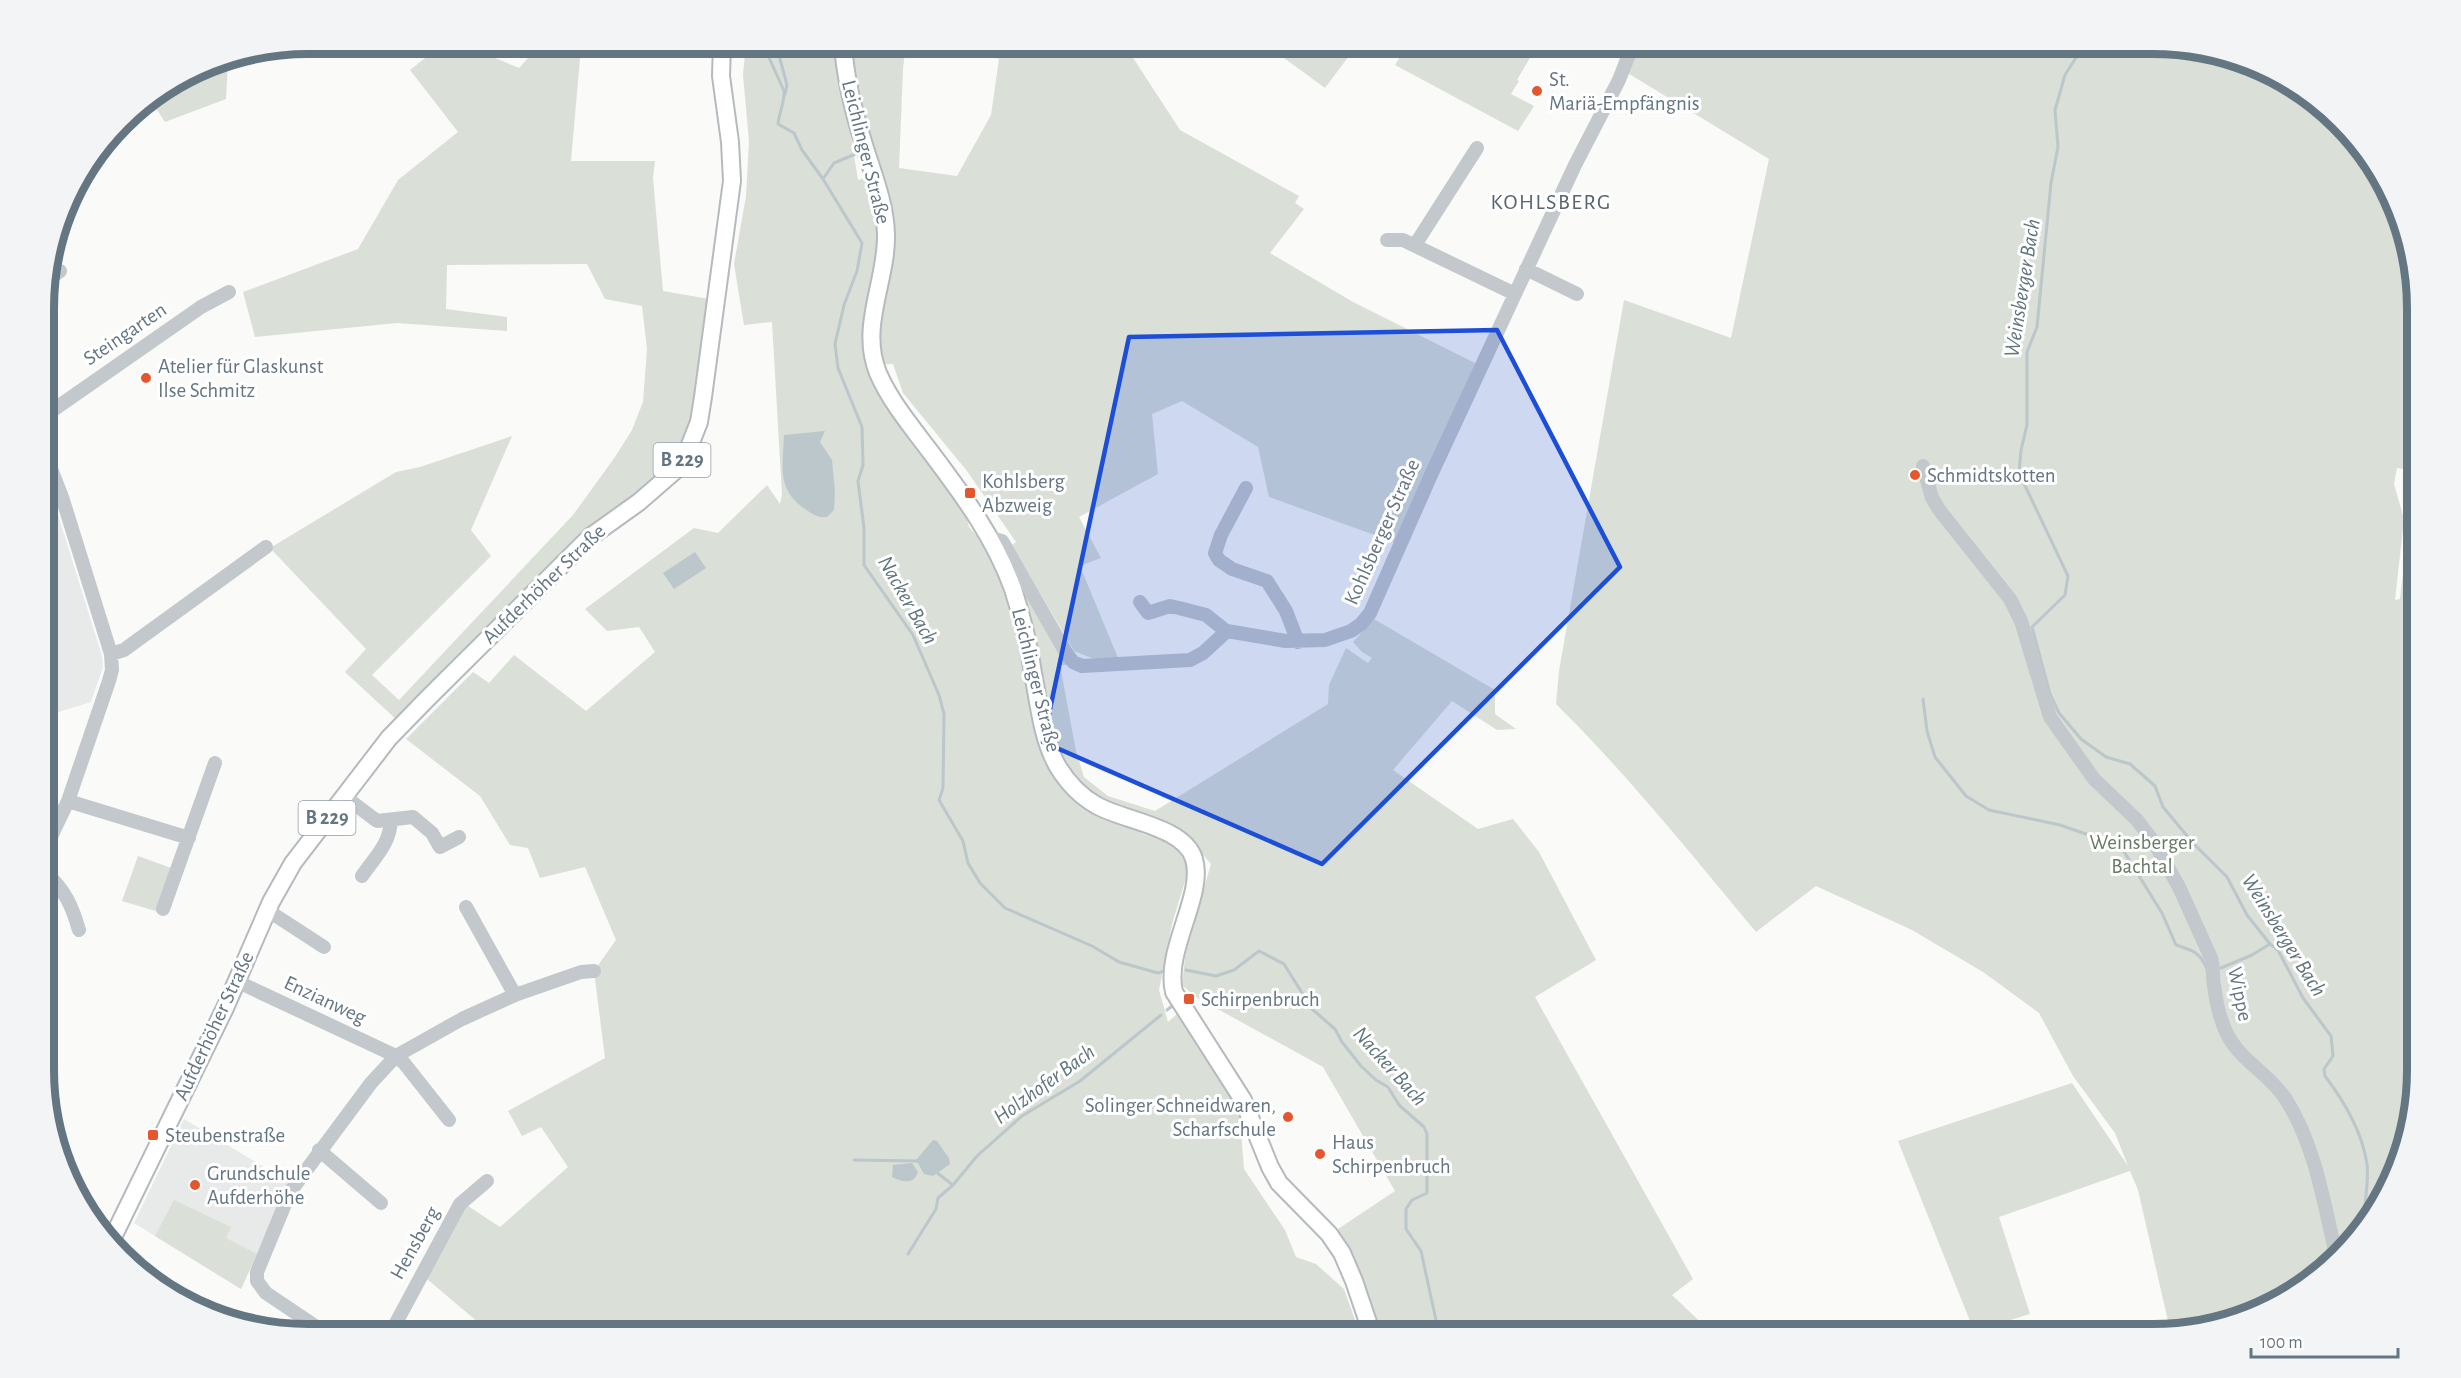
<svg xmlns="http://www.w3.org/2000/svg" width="2461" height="1378" viewBox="0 0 2461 1378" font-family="'Alegreya Sans',sans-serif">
<rect width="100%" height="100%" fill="#fafaf8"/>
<path fill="#e8e9e9" d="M46 476 102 656 103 667 91 702 46 716Z
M184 1119 289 1182 241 1289 134 1223Z"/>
<path fill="#dadfd7" d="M443 44H461L519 68 541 44H615L581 47 571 161H655L653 178 663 291 709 299 695 414 678 457 398 721 345 672 366 649 270 548 396 472 420 467 512 436 471 530 491 556 372 675 399 700 573 515 615 457 632 430 643 402 647 349 642 306 605 299 587 264 447 265 446 309 507 317V331L397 323 255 337 243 292 358 249 398 180 458 132 410 70Z
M746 44H836L858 180 882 173 866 118 850 44H906L903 69 899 168 957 176 991 115 999 59 956 44H1124L1180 130 1299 196 1295 203 1304 209 1270 253 1353 302 1477 364 1394 542 1269 497 1258 447 1182 401 1152 414 1158 474 1079 517 1101 558 1080 566 1118 658 1094 659 1074 651 1012 545 1016 542 967 471 903 393 893 364 867 365 879 396 965 511 969 527 984 544 1002 574 1044 762 1059 784 1081 802 1143 834 1170 843 1186 859V878L1172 924 1159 990 1168 1022 1177 1014 1239 1106 1244 1169 1285 1230 1296 1257 1316 1264 1344 1289 1360 1334H492L427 1279 465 1204 500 1227 568 1167 541 1127 522 1136 508 1111 605 1058 594 971 616 940 585 867 540 878 528 848 510 845 480 796 406 739 473 672 489 683 514 655 586 711 655 652 639 627 607 631 585 609 694 528 718 533 767 485 780 504 782 495 772 322 744 325 734 264 746 196 749 141 743 75Z
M1265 44H1358L1325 88Z
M1408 44H1538L1517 80 1519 81 1511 94 1534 106 1518 131 1395 65Z
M1636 44H2153L2222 53 2285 79 2373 161 2404 223 2417 290V471L2397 468 2394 484 2404 519 2395 600 2400 599 2411 505 2417 506V1087L2382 1202 2340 1257 2286 1299 2171 1334 2138 1190 2130 1171 1999 1217 2030 1314 1974 1331 1898 1141 2072 1083 2128 1166 2115 1133 2073 1076 2039 1013 1983 972 1912 930 1816 886 1756 932C1691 854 1628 775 1556 704L1559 671 1624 300 1731 338 1769 159 1626 72Z
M228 59 226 99 165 122 150 99 207 64Z
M1020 585 1067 665H1060L1076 751 1084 777 1108 796 1155 811 1328 704 1329 685 1346 648 1368 663 1372 658 1362 652 1353 642 1374 619 1495 690V714L1516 729 1497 730 1452 701 1393 770 1478 829 1513 819 1539 852 1596 960 1535 997 1693 1279 1672 1295 1713 1334H1378L1338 1229 1395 1191 1323 1067 1194 996 1182 985 1186 949 1211 864 1187 836 1118 809 1088 793 1067 770 1053 745Z
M138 856 174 869 159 912 122 901Z
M174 1200 231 1227 226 1238 257 1254 241 1289 155 1236Z"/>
<path fill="#bbc7cb" d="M825 431 820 442 832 460 835 492 834 510 827 517C817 518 813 514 805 509 776 489 783 466 784 435Z
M695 552 706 568 674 589 663 573Z
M933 1140 937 1141 949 1158 950 1164 933 1176 924 1174 916 1160Z
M912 1163 918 1172C914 1185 902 1182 892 1177L893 1165Z"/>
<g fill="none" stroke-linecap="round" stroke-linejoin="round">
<path stroke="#bbc7cb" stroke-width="3" d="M763 44 784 91C785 101 779 113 778 124L794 133 802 150 823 179 862 243 857 271 844 305 835 344 838 368 862 427 863 465 858 481 864 528V565L913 635 939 695 944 714 943 788 939 800 963 841 968 863 980 883 1005 908 1092 946 1119 962 1158 973 1165 971
M776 44 787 85 785 94
M2092 44 2075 59 2065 75 2055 110 2058 147 2051 183 2037 327 2027 352V425L2021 450 2019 473 2068 576 2065 595 2032 627 2050 694 2059 713 2081 739 2106 757 2130 764 2155 786 2163 807 2193 843 2227 877 2247 915 2270 944 2278 950 2303 998 2331 1036 2333 1056 2324 1069 2325 1076C2344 1101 2362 1131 2367 1164 2369 1182 2365 1201 2363 1220L2364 1225
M823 179 834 163 858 153
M1923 699 1927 731 1935 757 1966 796 1989 810 2060 825 2103 840 2123 850 2162 913 2176 945C2192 950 2200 952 2207 969
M2221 968 2252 955 2270 944
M1186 970 1216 976 1234 970 1259 951 1284 964 1312 1009 1335 1029 1342 1042 1361 1066 1376 1080 1388 1087 1399 1105 1424 1127 1427 1134V1193L1412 1200 1406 1209V1229L1421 1251 1439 1334
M1167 1010 1172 1006
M854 1160 918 1161
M936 1172 953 1185 977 1156 1022 1116 1080 1081 1161 1015
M908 1254 936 1209 938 1198 953 1185"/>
<defs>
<path id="major" d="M843 44C845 77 854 113 864 145 873 174 885 203 886 234 887 282 859 326 878 373 890 401 911 426 929 450 962 494 994 536 1013 589 1022 617 1029 645 1033 673 1039 705 1042 739 1058 767 1068 783 1080 796 1096 805 1123 821 1184 826 1194 859 1205 895 1164 950 1174 992L1243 1100 1270 1167 1279 1183 1329 1234 1342 1253 1354 1281 1372 1334
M112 1239 225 1008 271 902 293 863 389 738 427 699 590 537 639 502 677 469 688 450 699 422 703 397 732 181 730 142 721 76 722 44"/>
</defs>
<use href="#major" stroke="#b5babe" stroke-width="20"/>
<path stroke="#c3c8cc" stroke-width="14" d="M1387 240H1403L1515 294
M1415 245 1477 148
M1526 269 1577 294
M46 281 60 271
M46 415 201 307 229 292
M46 456 62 497 111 654 112 670 109 681 68 801 46 847
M1923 466 1932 498 1940 511 2010 599 2021 621 2050 717 2094 779 2137 820 2155 844 2179 887 2211 958C2214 968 2212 976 2214 985 2216 1001 2220 1020 2227 1034 2240 1060 2269 1074 2285 1098 2316 1146 2324 1205 2337 1259
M1246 488 1221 535 1215 553 1219 560 1232 569 1267 581 1286 611 1298 642
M991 538 1002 541 1065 651 1073 662 1082 666 1190 660 1203 653 1227 631 1286 641 1325 640 1351 631 1361 624 1370 613 1431 475 1575 165 1619 80 1633 44
M1140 602 1148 613 1170 606 1179 608 1206 615 1226 631
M111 654 124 650 139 639 266 547
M344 796 377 821 413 817 432 833 440 847 459 837
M68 801 189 838
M46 873C65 890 72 906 79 930
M362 876C375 857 390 844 391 820
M466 907 515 995
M163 909 215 763
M267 910 324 947
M236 981 396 1056 404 1063 449 1120
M319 1150 381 1203
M327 1334 266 1293 257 1281V1272L290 1192 371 1083 396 1056 462 1019 515 995 581 972 594 971
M390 1334 460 1204 487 1181"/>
<use href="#major" stroke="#fff" stroke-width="16"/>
</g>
<path fill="#1d4ed8" fill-opacity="0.2" stroke="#1d4ed8" stroke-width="4.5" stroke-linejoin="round" d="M1497 330 1620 567 1322 864 1043 742 1129 337Z"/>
<g fill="#e4572e" stroke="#fff" stroke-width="2">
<circle cx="1537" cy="91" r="6"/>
<circle cx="146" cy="378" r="6"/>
<circle cx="1915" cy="475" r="6"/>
<rect x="964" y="487" width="12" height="12" rx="3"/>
<rect x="1183" y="993" width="12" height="12" rx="3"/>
<circle cx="1288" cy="1117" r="6"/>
<rect x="147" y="1129" width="12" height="12" rx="3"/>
<circle cx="1320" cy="1154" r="6"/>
<circle cx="195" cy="1185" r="6"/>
</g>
<g text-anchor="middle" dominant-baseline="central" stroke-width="6" stroke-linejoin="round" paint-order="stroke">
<g fill="#fff" stroke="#939fa8" stroke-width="1.5">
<rect x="653.5" y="443" width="57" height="34" rx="4.5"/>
<rect x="298.5" y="801" width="57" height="34" rx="4.5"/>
</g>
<g font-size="20" font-weight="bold" fill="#657683">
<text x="682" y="460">B 229</text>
<text x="327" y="818">B 229</text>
</g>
<g font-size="21" fill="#657683" stroke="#fff" text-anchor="start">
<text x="1549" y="79">St.<tspan x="1549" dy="24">Mariä-Empfängnis</tspan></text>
<text x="158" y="366">Atelier für Glaskunst<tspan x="158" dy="24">Ilse Schmitz</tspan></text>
<text x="1927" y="475">Schmidtskotten</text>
<text x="982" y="481">Kohlsberg<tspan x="982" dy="24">Abzweig</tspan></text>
<text x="1201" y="999">Schirpenbruch</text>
<text x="1276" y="1105" text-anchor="end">Solinger Schneidwaren,<tspan x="1276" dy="24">Scharfschule</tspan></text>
<text x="165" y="1135">Steubenstraße</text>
<text x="1332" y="1142">Haus<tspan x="1332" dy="24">Schirpenbruch</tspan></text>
<text x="207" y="1173">Grundschule<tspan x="207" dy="24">Aufderhöhe</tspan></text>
</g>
<g font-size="21" fill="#657683" stroke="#fff">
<text transform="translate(866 152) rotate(76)">Leichlinger Straße</text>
<text transform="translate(125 334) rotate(-34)">Steingarten</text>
<text transform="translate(1382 532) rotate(-66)">Kohlsberger Straße</text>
<text transform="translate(544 584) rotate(-44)">Aufderhöher Straße</text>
<text transform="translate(1036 680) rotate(76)">Leichlinger Straße</text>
<text transform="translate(2240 994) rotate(78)">Wippe</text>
<text transform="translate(325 1000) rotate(25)">Enzianweg</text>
<text transform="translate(214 1026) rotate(-65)">Aufderhöher Straße</text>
<text transform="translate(415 1243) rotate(-61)">Hensberg</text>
</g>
<g font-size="21" fill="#687a64" stroke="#fff">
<text x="2142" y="842">Weinsberger<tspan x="2142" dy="24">Bachtal</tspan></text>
</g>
<g font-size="22" letter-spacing="1.5" fill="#57646e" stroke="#fff">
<text x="1551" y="202">KOHLSBERG</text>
</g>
<g font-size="22" font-style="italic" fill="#60757c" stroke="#fff">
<text transform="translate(2022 288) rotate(-81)">Weinsberger Bach</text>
<text transform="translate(908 600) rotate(60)">Nacker Bach</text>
<text transform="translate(2284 935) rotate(58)">Weinsberger Bach</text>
<text transform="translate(1390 1066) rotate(48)">Nacker Bach</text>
<text transform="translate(1044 1084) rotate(-36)">Holzhofer Bach</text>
</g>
</g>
<path d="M0 0H2461V1378H0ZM308 54H2153A254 254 0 0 1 2407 308V1070A254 254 0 0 1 2153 1324H308A254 254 0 0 1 54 1070V308A254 254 0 0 1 308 54Z" fill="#f3f4f5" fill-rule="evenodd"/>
<path fill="none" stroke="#657683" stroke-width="8" d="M308 54H2153A254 254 0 0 1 2407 308V1070A254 254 0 0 1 2153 1324H308A254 254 0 0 1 54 1070V308A254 254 0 0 1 308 54Z"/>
<path d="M2251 1348v9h147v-9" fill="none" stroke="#657683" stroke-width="3"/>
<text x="2260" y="1348" font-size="18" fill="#657683" stroke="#ffffff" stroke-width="4.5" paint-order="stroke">100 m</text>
</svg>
